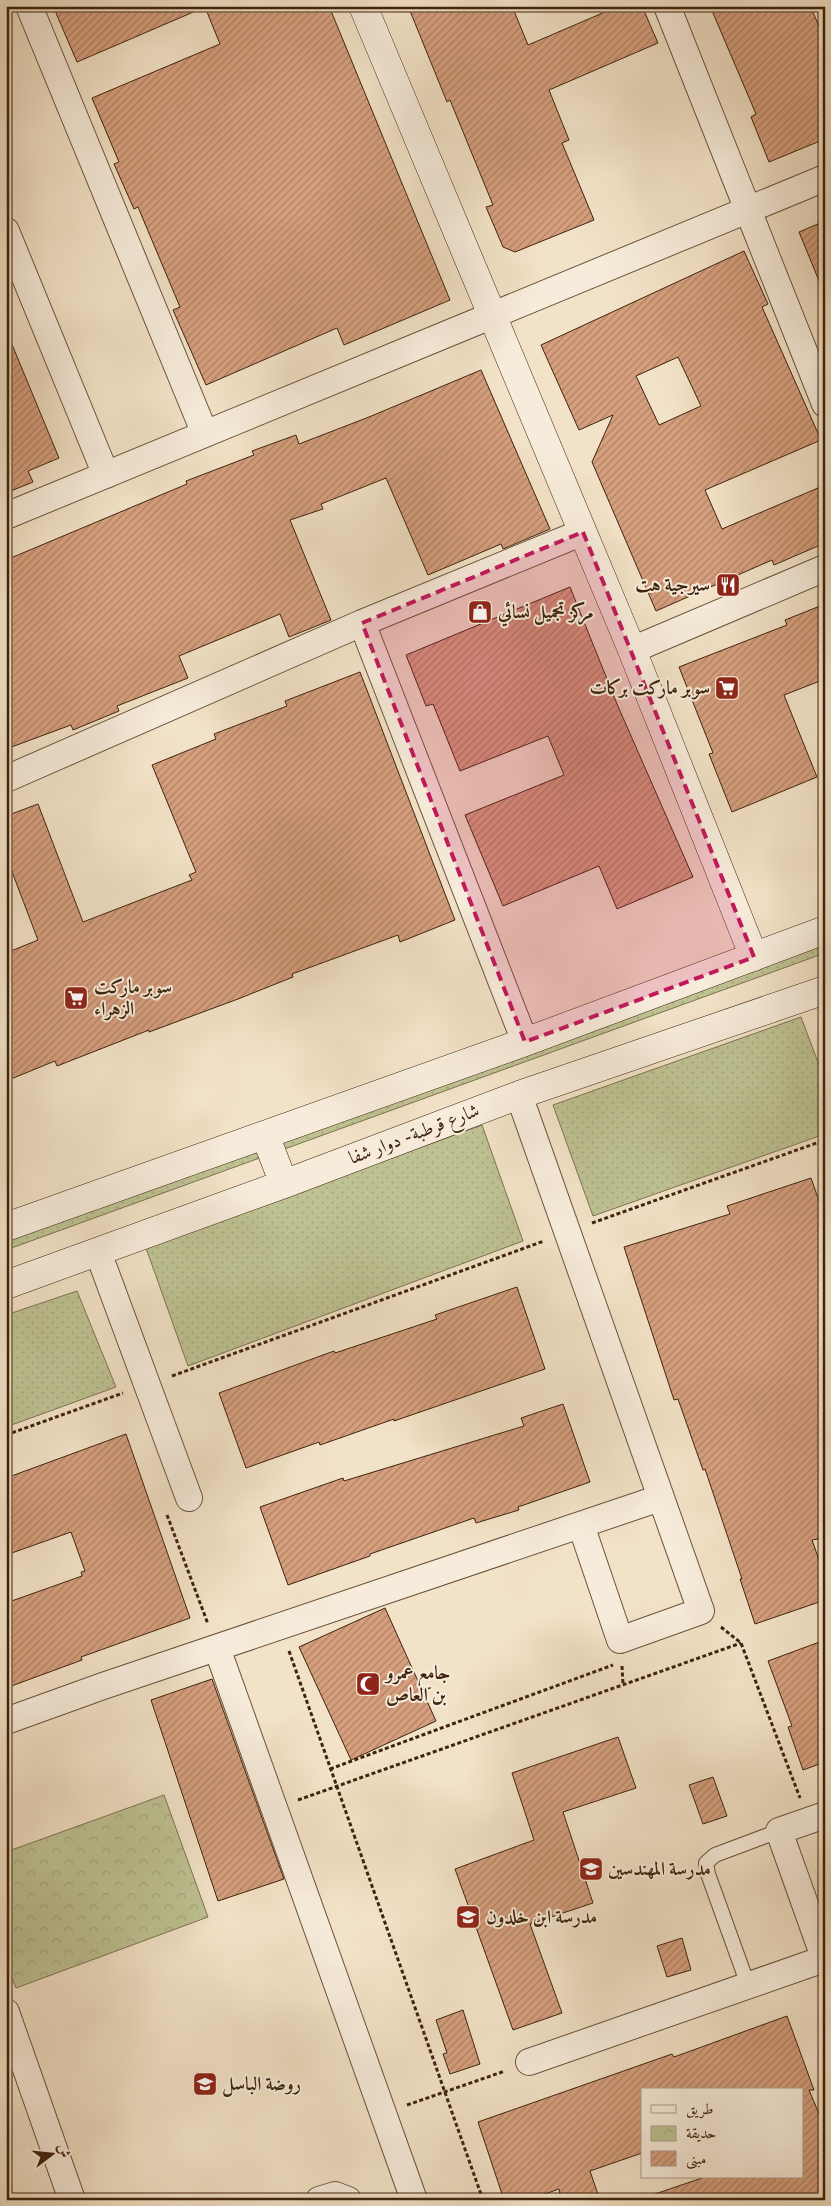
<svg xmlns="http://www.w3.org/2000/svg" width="831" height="2206" viewBox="0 0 831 2206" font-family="'IM FELL Double Pica',Amiri,serif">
<defs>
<pattern id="grass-dots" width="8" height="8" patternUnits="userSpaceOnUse" patternTransform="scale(1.25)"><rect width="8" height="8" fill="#bec293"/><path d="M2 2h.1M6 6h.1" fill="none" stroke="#a4a67e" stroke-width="1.8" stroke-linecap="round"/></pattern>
<pattern id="park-crowns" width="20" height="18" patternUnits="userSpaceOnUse" patternTransform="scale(1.25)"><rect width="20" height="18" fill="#bec293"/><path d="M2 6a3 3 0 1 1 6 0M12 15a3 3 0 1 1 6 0" fill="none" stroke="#a4a67e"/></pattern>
<pattern id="building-hatch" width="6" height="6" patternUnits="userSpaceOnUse" patternTransform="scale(1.25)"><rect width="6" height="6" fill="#d69f7e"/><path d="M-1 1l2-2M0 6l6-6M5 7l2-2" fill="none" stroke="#af8166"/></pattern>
</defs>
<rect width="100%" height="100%" fill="#f2e2c7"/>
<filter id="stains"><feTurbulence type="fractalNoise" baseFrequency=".004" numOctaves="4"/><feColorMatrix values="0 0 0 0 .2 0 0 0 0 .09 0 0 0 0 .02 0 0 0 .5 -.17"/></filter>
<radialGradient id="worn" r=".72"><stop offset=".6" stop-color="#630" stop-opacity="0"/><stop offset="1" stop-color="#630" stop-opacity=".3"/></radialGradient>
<path fill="url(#grass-dots)" stroke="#7e7250" d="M825 929V953L6 1250V1225Z
M801 1017 825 1081V1134L593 1216 553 1105Z
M482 1125 523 1241 188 1366 146 1248Z
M77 1291 116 1387 6 1427V1315Z"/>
<path fill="url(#park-crowns)" stroke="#7e7250" d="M164 1795 208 1917 16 1988 6 1962V1852Z"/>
<path fill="url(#building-hatch)" stroke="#3e230d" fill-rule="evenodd" d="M53 6H329L450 300 344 345 337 328 206 385 173 310 180 307 138 207 134 209 114 164 119 162 92 98 220 44 205 7 77 62Z
M408 6H512L528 45 619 6H642L658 43 549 90 569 140 562 143 594 220 515 252 503 247 486 207 493 205 450 100 447 102Z
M710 6H810L825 39V139L769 162 751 117 756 114Z
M825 221V293H824L799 232Z
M744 251 768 304 762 307 821 440 705 490 722 529 825 485V543L774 565 772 560 656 611 592 462 613 415 579 430 541 345ZM678 357 701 406 659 425 636 376Z
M6 330 59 458 28 471 33 482 6 493Z
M481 370 550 529 503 549 501 544 428 575 386 478 321 504 323 509 290 520 331 620 289 637 280 614 179 656 188 678 117 706 119 711 73 730 71 725 6 749V560L187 484 186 481 254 455 252 451 296 435 299 444 369 417Z
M570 587 617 704 693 877 617 909 599 866 503 906 465 815 564 775 548 736 460 771 433 704 426 706 406 655Z
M825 604V679L784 695 817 777 732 812 709 754 713 753 679 667 787 625 785 620Z
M360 672 455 920 400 942 398 935 292 974 293 977 238 999 149 1032V1030L57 1066 55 1061 6 1081V953L38 940 6 856V816L38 804 83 922 192 880 189 875 196 872 152 765 216 739 214 734 287 706 285 701Z
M811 1178 825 1218V1538L812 1540 825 1577V1600L755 1624 740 1579H742L705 1469 703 1470 678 1399 674 1400 624 1247 730 1214 727 1206Z
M517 1287 545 1369 394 1421V1419L320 1445 319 1442 246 1468 219 1393 334 1351 335 1353 437 1319 435 1315Z
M563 1404 590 1482 518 1507 519 1510 476 1523 474 1518 370 1554V1556L288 1585 260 1507 343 1478 344 1481 524 1426 521 1418Z
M126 1434 190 1618 81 1657 82 1660 6 1688V1603L82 1576 81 1572 85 1571 71 1532 6 1555V1478Z
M385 1608 436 1721 351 1760 299 1647Z
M825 1640V1762L803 1770 788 1727 792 1726 768 1661Z
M212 1679 284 1879 218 1901 151 1700Z
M618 1737 636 1788 563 1812 593 1903 530 1924 562 2013 513 2030 455 1869 534 1840 512 1773Z
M713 1777 727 1816 703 1824 689 1785Z
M682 1938 691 1970 667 1977 657 1946Z
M463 2010 480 2064 450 2074 443 2054 447 2053 436 2020Z
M787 2016 814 2090H809L825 2128V2200H650L649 2196 705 2177H802V2090H642V2153L590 2171 600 2200H561L559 2189 528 2200H504L478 2122 672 2054 674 2057Z"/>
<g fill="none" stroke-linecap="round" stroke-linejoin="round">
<defs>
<path id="lane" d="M748 1985 708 1874 706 1863 715 1855 779 1831"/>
<path id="street" d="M29 6 205 434
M667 6 825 404
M6 231 106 475
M6 516 825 178
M362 623 525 1042
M632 650 825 568
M6 779 362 623 583 532
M519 1095 701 1611 620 1640 581 1525
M98 1252 189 1498
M217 1648 414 2200
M6 1721 103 1686 660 1498
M825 1815 779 1831 825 1960
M6 2012 72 2200
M529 2062 824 1959
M319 2200 335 2195 348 2200"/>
<path id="secondary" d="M363 6 632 650 754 957
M265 1135 284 1184
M6 1227 525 1042 825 930
M6 1285 284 1184 519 1095 825 990"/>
</defs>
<use href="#lane" stroke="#6b533c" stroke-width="16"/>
<use href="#street" stroke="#6b533c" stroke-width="28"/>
<use href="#secondary" stroke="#3e230d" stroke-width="29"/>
<path stroke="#3e230d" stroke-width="3" stroke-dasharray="4 2.5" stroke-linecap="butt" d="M592 1223 825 1140
M172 1376 544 1241
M6 1435 123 1393
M167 1515 208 1624
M721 1627 741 1643 800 1798
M289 1651 483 2200
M622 1666 623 1684
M330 1769 613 1665
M298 1800 741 1643
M407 2105 505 2071"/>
<use href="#lane" stroke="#f7ecdb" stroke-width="14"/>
<use href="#street" stroke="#f7ecdb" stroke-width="26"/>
<use href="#secondary" stroke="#f7ecdb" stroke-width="28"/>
</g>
<path fill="#c2185b" fill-opacity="0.2" stroke="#c2185b" stroke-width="4" stroke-dasharray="10 6" stroke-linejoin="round" d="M583 532 754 957 525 1042 362 623Z"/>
<defs>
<symbol id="restaurant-square" viewBox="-11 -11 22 22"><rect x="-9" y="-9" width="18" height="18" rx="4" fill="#8f2418" stroke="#f7ecdb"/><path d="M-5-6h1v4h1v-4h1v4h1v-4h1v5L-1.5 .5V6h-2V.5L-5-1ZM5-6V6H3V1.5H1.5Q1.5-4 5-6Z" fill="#fff"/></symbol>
<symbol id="shop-square" viewBox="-11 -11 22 22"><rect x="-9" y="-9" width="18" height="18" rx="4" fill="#8f2418" stroke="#f7ecdb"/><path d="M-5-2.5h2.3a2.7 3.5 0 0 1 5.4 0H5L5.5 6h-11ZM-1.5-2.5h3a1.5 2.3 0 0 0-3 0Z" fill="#fff"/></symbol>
<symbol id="supermarket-square" viewBox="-11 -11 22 22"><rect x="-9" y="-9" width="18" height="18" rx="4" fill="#8f2418" stroke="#f7ecdb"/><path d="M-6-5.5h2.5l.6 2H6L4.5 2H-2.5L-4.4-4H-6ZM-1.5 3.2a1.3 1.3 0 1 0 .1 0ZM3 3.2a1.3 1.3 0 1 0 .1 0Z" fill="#fff"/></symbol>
<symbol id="mosque-square" viewBox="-11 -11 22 22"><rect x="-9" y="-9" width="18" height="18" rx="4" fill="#8f2418" stroke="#f7ecdb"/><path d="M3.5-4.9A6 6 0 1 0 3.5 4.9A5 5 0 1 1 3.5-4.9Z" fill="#fff"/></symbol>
<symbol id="school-square" viewBox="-11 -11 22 22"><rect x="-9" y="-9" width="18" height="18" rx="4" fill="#8f2418" stroke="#f7ecdb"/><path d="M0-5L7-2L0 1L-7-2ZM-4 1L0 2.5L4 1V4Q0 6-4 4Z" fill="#fff"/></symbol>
</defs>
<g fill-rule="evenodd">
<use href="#restaurant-square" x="714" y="571" width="28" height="28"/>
<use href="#shop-square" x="466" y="598" width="28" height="28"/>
<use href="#supermarket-square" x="713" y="674" width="28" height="28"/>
<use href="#supermarket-square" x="62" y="984" width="28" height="28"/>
<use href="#mosque-square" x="354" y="1670" width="28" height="28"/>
<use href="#school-square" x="577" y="1855" width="28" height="28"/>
<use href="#school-square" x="454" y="1903" width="28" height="28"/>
<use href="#school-square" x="191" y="2070" width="28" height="28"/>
</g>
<g text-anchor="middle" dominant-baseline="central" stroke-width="4" stroke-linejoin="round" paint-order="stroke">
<g font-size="19" font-weight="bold" fill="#3e230d" stroke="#f7ecdb" text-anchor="start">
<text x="710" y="585" text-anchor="end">سيرجية هت</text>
<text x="498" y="612">مركز تجميل نسائي</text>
<text x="710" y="688" text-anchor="end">سوبر ماركت بركات</text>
<text x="94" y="987">سوبر ماركت<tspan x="94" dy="22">الزهراء</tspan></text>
<text x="386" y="1673">جامع عمرو<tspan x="386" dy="22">بن العاص</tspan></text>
<text x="608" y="1869">مدرسة المهندسين</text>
<text x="486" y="1917">مدرسة ابن خلدون</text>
<text x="222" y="2084">روضة الباسل</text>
</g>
<g font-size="19" fill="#3e230d" stroke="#f7ecdb">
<text transform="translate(414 1134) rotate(-21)">شارع قرطبة- دوار شفا</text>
</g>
</g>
<rect width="831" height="2206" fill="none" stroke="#f2e2c7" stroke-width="25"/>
<rect x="8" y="8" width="816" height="2191" fill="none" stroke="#3e230d" stroke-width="2.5"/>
<rect x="12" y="12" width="806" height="2181" fill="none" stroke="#3e230d"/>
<rect x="641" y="2088" width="162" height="90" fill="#f7ecdb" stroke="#ad9c89"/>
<rect x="651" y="2105" width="25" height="8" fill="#f7ecdb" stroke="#ad9c89"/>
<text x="686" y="2114" font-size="15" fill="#3e230d">طريق</text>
<rect x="651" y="2126" width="25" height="15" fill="url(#park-crowns)" stroke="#ad9c89"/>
<text x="686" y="2138" font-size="15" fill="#3e230d">حديقة</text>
<rect x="651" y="2151" width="25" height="15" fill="url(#building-hatch)" stroke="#ad9c89"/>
<text x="686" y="2164" font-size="15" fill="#3e230d">مبنى</text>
<g transform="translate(52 2154) rotate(74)" stroke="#f7ecdb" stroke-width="4" paint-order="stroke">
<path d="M0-4L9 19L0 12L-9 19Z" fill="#3e230d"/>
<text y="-8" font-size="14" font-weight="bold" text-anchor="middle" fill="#3e230d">ش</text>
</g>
<rect width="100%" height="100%" filter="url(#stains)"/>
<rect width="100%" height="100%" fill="url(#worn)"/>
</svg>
